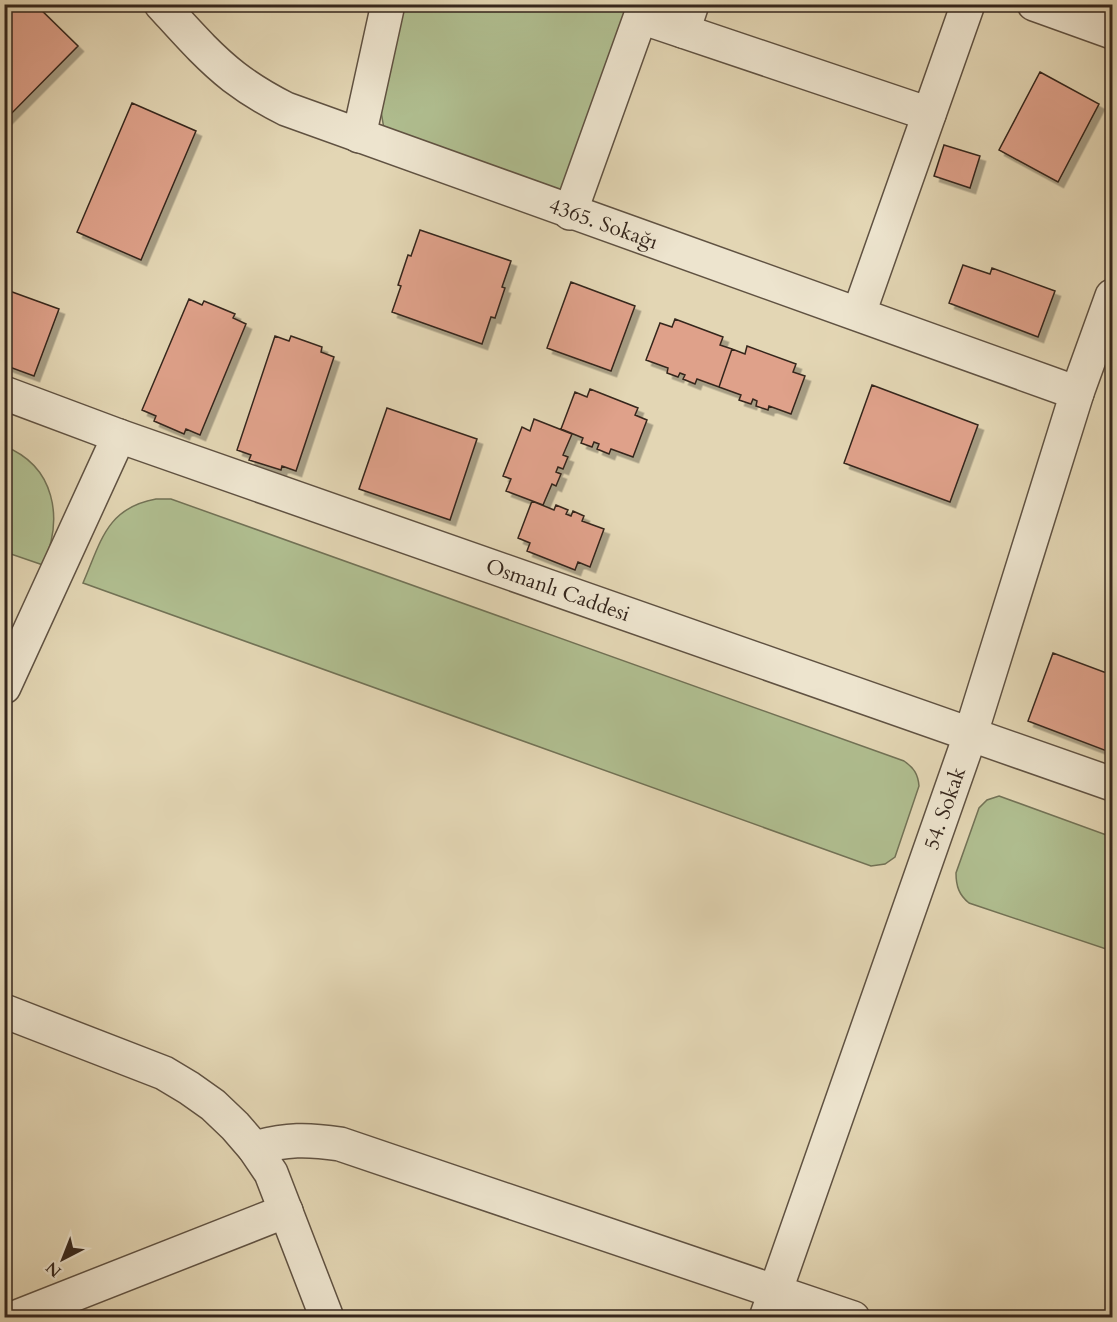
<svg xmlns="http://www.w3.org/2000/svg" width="1117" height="1322" viewBox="0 0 1117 1322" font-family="Cardo,serif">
<defs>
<filter id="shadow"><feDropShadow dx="5.5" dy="5.5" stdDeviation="0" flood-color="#0004"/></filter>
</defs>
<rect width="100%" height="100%" fill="#e3d6b4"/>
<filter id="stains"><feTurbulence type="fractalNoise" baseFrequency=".00333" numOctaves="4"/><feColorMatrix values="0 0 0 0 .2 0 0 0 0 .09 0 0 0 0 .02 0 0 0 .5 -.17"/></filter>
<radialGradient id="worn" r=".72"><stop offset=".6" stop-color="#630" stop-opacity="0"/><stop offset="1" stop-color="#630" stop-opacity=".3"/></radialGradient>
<path fill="#b0be90" stroke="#727256" stroke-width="1.5" d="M397 5H630L555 211 388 153 379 99Z
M4 446C55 466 64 518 43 565L5 552Z
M156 499H171L904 761C914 768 918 774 919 786L895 857 885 864 871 866 83 583C101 542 106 508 156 499Z
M999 796 1112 837V951L969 903C959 895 956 886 956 873L979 808 987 800Z"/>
<path fill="#dfa18a" stroke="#35261c" stroke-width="1.5" filter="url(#shadow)" d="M4 4H35L78 46 4 121Z
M1040 72 1099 104 1058 182 999 150Z
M132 103 196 131 141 260 77 232Z
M944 145 980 156 970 188 934 176Z
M420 230 511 261 502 287 505 288 495 318 491 317 482 344 392 312 401 286 398 285 408 255 411 256Z
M963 265 990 274 992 268 1055 291 1038 337 949 303Z
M571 282 635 306 611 371 547 348Z
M4 289 59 309 34 376 4 365Z
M189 299 202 305 204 301 235 314 233 318 246 324 200 435 186 429 184 434 154 421 156 416 142 410Z
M675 319 723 337 720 345 732 349 719 387 697 379 695 384 683 379 685 375 680 373 678 377 667 373 668 368 646 360 660 323 672 327Z
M275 336 289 341 291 336 322 347 321 352 334 357 296 471 282 466 281 470 249 460 251 455 237 450Z
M747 346 796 364 793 372 805 376 791 414 769 406 768 410 756 406 757 401 753 399 751 404 739 400 741 395 719 387 732 349 745 354Z
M872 385 978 425 950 502 844 463Z
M590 389 638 408 635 415 647 420 633 457 611 449 609 454 597 449 599 444 594 442 592 447 581 443 583 438 561 429 575 392 587 397Z
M387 408 477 439 450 520 359 489Z
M534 419 572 434 563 455 568 457 563 469 558 467 556 472 561 474 556 486 552 484 543 505 506 491 511 479 503 476 522 427 530 431Z
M532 501 554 510 556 505 568 510 566 514 571 516 573 511 584 516 582 521 604 529 590 567 578 562 575 570 527 551 530 543 518 538Z
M1053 653 1112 675V753L1028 721Z"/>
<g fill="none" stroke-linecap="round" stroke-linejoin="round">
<defs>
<g id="minor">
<path id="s1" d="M161 4C184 29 207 56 234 77 251 90 268 100 286 109 549 206 814 297 1077 393"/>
<path d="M1034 4 1112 32"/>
<path d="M641 17 929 114"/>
<path d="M683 31 692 4"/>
<path d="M359 136 388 4"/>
<path d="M570 213 645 4"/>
<path d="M859 313 968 4"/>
<path id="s2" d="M4 393 119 436 1112 784"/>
<path d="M4 687 119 436"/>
<path d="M4 1011 164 1073 189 1088 213 1105 235 1126 254 1148 271 1173 327 1318"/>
<path d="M254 1148C287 1139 307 1139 340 1144L853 1318"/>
<path d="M14 1318 286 1211"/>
<path id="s3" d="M766 1318 971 733 1077 393 1112 296"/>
</g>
</defs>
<use href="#minor" stroke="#605242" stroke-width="36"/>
<use href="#minor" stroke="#ede4ce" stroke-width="33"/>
</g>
<g text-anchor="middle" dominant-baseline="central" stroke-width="6" stroke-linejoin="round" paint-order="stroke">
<g font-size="21" fill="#35261c" stroke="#ede4ce">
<text stroke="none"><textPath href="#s1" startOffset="502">4365. Sokağı</textPath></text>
<text stroke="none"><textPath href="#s2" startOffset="588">Osmanlı Caddesi</textPath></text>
<text stroke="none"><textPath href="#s3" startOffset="540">54. Sokak</textPath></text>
</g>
</g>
<rect width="1117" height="1322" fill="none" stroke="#e3d6b4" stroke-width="24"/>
<rect x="6" y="6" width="1105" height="1310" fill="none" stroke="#35261c" stroke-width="3"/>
<rect x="12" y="12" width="1093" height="1298" fill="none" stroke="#35261c" stroke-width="1.5"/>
<g transform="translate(63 1259) rotate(222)" stroke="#ede4ce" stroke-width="4.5" paint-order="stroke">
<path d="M0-4.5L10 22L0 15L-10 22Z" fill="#35261c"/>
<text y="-9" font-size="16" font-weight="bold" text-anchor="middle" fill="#35261c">N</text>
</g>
<rect width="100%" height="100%" filter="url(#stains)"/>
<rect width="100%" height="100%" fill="url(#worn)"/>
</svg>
